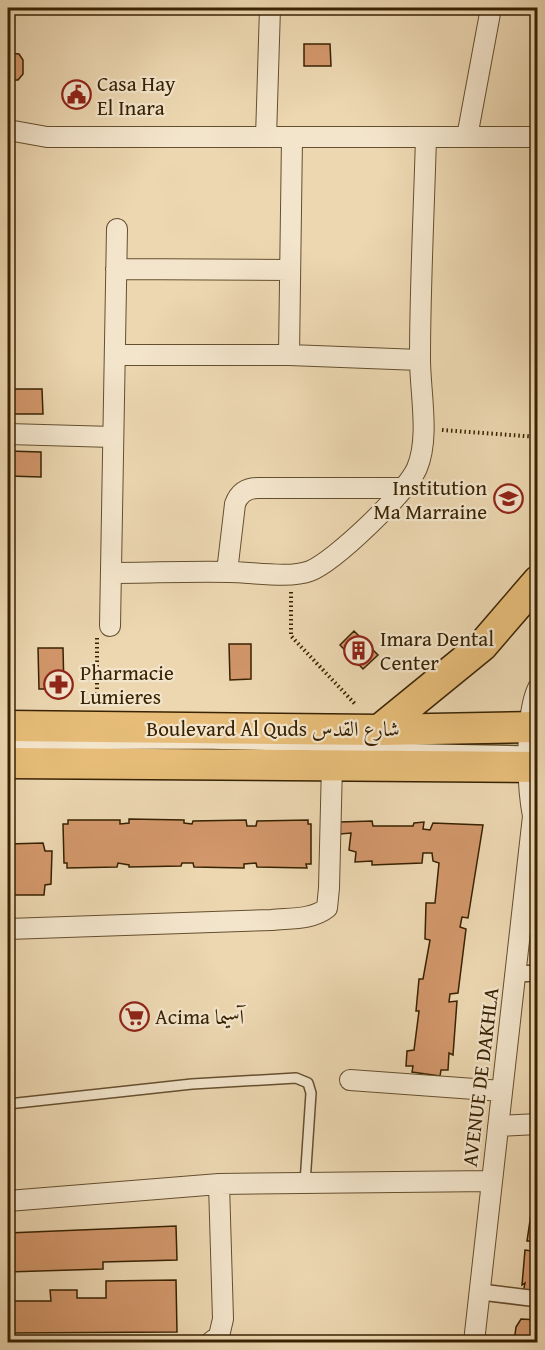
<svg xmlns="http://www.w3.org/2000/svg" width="545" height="1350" viewBox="0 0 545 1350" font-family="'Gentium Book Plus',Amiri,serif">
<rect width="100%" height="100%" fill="#ecd7b1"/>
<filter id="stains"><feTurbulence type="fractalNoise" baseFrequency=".00333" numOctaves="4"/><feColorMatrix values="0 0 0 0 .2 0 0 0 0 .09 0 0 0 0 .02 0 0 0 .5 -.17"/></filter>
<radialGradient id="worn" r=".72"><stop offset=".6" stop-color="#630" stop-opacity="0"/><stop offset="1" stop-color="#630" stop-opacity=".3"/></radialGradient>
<path fill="#d2976b" stroke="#382202" stroke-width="1.5" d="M304 44H330L331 66H304Z
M8 53 19 54 23 60V74L18 80H8Z
M11 389H42L43 414H11Z
M8 451 41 452V477L8 476Z
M354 631 378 655 363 669 340 645Z
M229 644H251V679L230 680Z
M38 648H63L64 689H39Z
M129 819 184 820V823L192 824 193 821 246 820 247 826H256L257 821 308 820V824H311V864H306L307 868 257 867 256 863 244 864V868L194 867 193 863H182L181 866 129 867V865L118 863 117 867 67 868V863H64L63 824H68V820H120V824L129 823Z
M372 821 373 826H413L414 823 424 822 423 829 430 830 433 823 483 825 468 918 462 917 460 927 466 929 458 993 450 994 449 1002 457 1001 453 1055 449 1053 448 1070H441L440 1076 412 1072 413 1066H406L407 1051 414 1050 419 1011H416L419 979H423L430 940 425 939 426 903H435L439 863 433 861 432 853H423L422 863 372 865V861L355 862 356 852 349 850 351 833 340 834V822Z
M43 843 45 851H52L51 884 45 885 44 895H8V844Z
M532 1207 538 1208V1294L523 1293 525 1283 522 1285 525 1250 532 1251 534 1241H527Z
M176 1226 177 1260 103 1262V1269L8 1272V1233Z
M176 1280 177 1332 8 1333V1301H51L50 1290H77V1298H106V1281Z
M521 1319 538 1320V1342H514L516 1327Z"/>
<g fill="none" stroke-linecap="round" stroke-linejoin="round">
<defs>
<path id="service" d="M8 745 201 744 530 751
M8 1104 192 1084 296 1078 308 1083 311 1093 305 1183"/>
<path id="pedestrian" d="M516 974 538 973
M481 1292 538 1299"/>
<path id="minor" d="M8 130 47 137H538
M266 137 270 8
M467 137 491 8
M116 269 290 270
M116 355H289L420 360
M289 355 292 138
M8 434 113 437
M227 572 235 504C239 493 247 488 258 488H403
M111 573C150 573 190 571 229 572 252 572 289 579 310 571 335 561 407 492 417 468 430 437 420 392 420 359 420 285 424 211 426 137
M110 626 117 229
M8 929 272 920C289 918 312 920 327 908L329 888 332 764
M350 1080 502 1091
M498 1126 538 1124
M8 1201 219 1184 492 1181
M211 1342 219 1336 223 1319 219 1184
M474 1342 533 816C527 786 525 715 538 688"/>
<path id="primary" d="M8 726 379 730 538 727
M379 730 482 646 538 581
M8 763 538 767"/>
</defs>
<use href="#service" stroke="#654f2e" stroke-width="12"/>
<use href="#pedestrian" stroke="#654f2e" stroke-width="18"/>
<use href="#minor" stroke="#654f2e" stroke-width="22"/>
<use href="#primary" stroke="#382202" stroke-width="33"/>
<path stroke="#382202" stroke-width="4" stroke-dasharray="1.5 3" stroke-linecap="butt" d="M442 430 538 437
M291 592V636L356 705
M97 638V705"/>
<use href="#service" stroke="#f3e5cc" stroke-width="9"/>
<use href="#pedestrian" stroke="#f3e5cc" stroke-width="15"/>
<use href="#minor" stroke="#f3e5cc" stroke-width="20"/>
<use href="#primary" stroke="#e6bc78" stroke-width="30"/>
</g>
<defs>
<symbol id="civic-ring" viewBox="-11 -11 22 22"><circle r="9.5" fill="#f3e5cc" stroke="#8f2418" stroke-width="1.5"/><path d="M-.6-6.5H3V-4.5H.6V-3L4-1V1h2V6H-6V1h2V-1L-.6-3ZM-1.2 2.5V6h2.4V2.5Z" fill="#8f2418"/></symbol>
<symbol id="school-ring" viewBox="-11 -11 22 22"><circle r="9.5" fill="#f3e5cc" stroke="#8f2418" stroke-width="1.5"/><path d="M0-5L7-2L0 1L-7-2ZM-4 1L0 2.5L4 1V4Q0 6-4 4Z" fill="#8f2418"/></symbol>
<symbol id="building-ring" viewBox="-11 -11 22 22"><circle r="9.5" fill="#f3e5cc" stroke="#8f2418" stroke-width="1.5"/><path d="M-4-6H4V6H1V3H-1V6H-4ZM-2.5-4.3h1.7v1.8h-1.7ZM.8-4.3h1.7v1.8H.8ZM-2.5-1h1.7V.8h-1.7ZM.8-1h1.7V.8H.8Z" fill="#8f2418"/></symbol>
<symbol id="pharmacy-ring" viewBox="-11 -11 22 22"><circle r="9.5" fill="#f3e5cc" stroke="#8f2418" stroke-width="1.5"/><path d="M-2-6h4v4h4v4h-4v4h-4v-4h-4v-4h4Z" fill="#8f2418"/></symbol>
<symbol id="supermarket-ring" viewBox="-11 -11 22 22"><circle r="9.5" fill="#f3e5cc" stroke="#8f2418" stroke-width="1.5"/><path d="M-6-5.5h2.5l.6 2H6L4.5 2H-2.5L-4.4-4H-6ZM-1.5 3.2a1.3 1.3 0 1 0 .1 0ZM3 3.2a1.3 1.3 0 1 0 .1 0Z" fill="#8f2418"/></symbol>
</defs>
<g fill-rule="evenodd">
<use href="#civic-ring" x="60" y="78" width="33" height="33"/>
<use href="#school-ring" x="492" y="482" width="33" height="33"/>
<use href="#building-ring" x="342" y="634" width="33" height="33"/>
<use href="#pharmacy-ring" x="42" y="668" width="33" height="33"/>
<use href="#supermarket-ring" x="118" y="1000" width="33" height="33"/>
</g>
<g text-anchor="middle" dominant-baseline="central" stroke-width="4.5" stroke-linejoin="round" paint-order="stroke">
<g font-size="21" fill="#382202" stroke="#f3e5cc" text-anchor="start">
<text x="97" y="83">Casa Hay<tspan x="97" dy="24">El Inara</tspan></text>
<text x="487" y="487" text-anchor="end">Institution<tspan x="487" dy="24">Ma Marraine</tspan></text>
<text x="380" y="638">Imara Dental<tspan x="380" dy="24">Center</tspan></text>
<text x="80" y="672">Pharmacie<tspan x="80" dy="24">Lumieres</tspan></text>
<text x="155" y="1016">Acima آسيما</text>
</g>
<g font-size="21" fill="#382202" stroke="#f3e5cc">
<text x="273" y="728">Boulevard Al Quds شارع القدس</text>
<text transform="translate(480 1077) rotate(-83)">AVENUE DE DAKHLA</text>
</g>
</g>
<rect width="545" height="1350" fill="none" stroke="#ecd7b1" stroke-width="30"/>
<rect x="9" y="9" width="527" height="1332" fill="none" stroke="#382202" stroke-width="3"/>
<rect x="15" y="15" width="515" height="1320" fill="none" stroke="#382202" stroke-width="1.5"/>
<rect width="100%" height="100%" filter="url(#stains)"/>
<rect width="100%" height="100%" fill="url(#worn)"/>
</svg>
